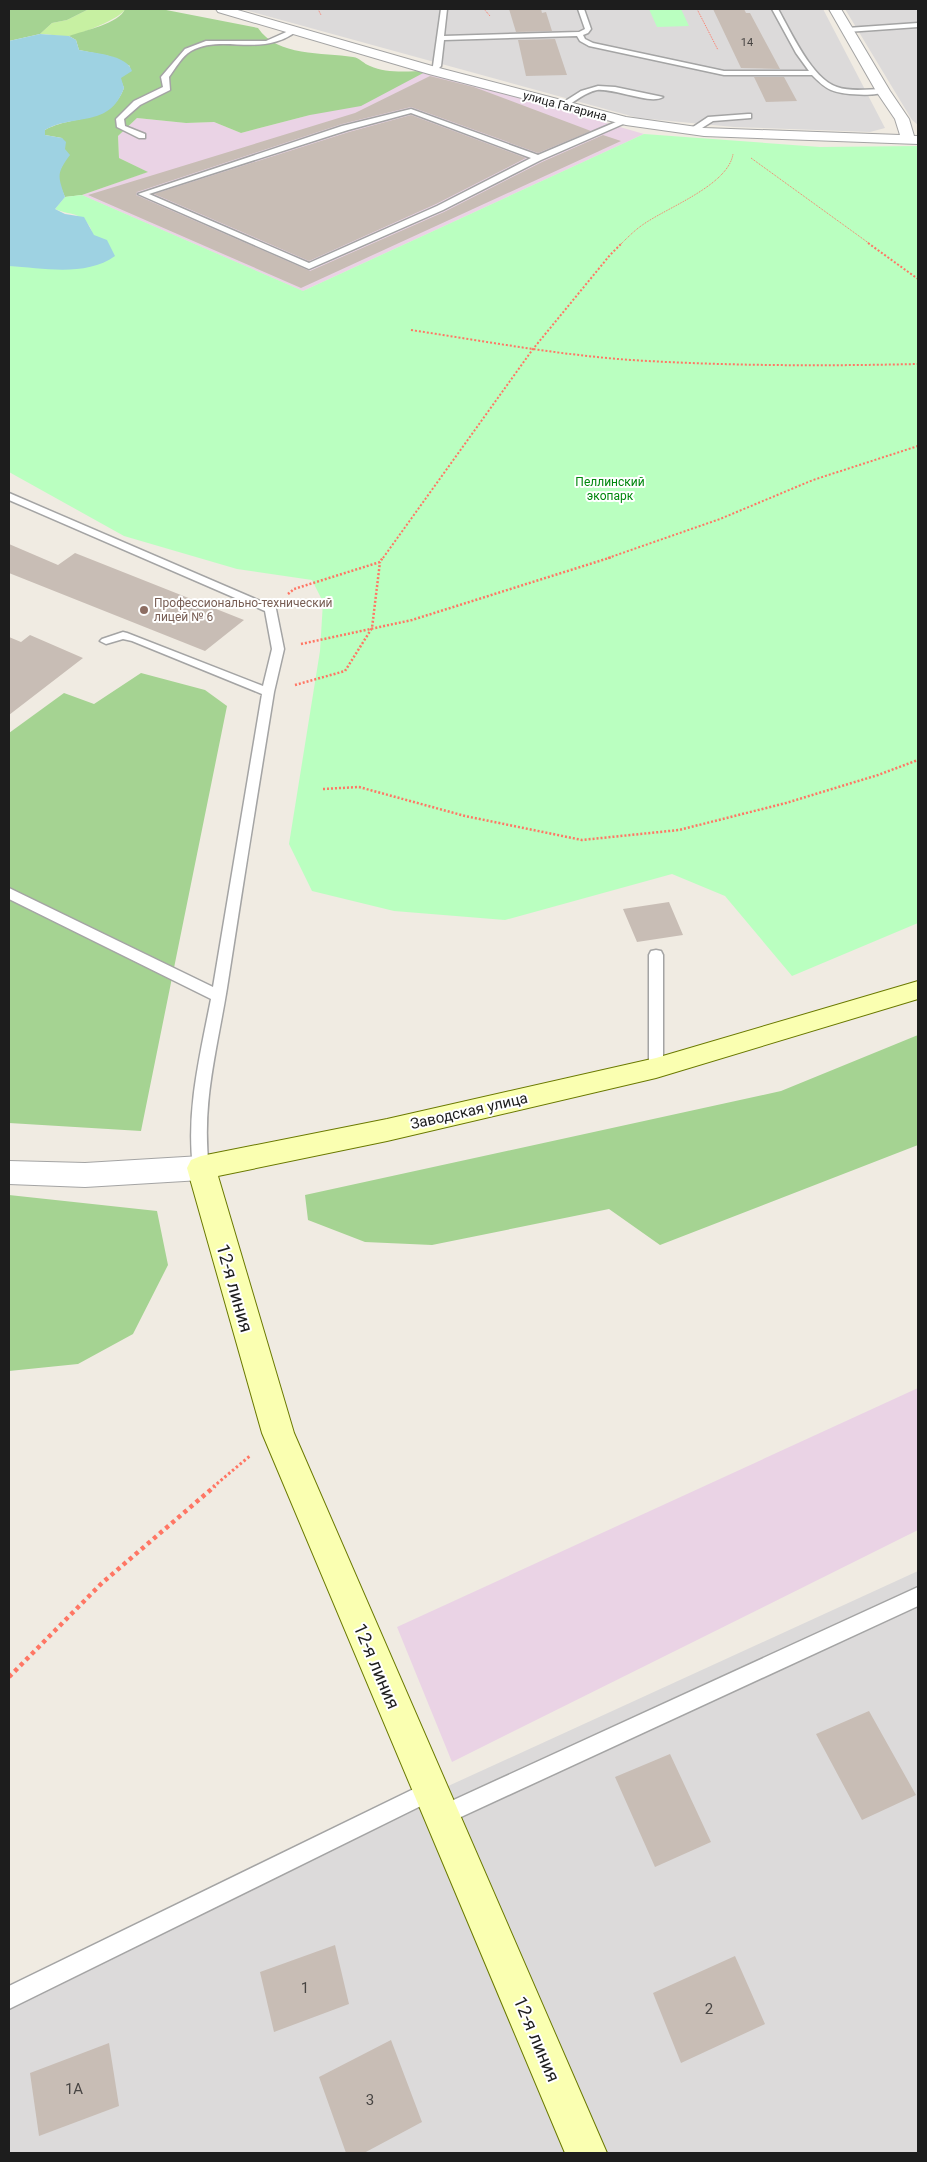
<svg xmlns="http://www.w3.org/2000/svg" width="927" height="2162" viewBox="0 0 927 2162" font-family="Roboto,sans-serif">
<rect width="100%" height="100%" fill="#f0ebe2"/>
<path fill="#dcdada" d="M241 9H823L885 128 870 132 734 127 638 118Z
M845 9H918V125L912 120Z
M918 1571V2153H9V1987Z"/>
<path fill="#ead3e5" d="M427 71 644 134 303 291 82 195 147 172 119 158 118 136 137 118 186 123 214 122 241 133 310 115Z
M918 1388V1530L452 1762 397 1627Z"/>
<path fill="#c7f0a2" d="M89 9H125C122 18 79 35 69 36 60 37 49 34 40 34L52 23 67 20Z"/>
<path fill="#a5d392" d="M9 9H89L67 20 52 23 40 34 9 41Z
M125 9H161L258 28C277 57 323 52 353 57 360 58 364 64 370 66 387 74 409 71 427 71L361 106 310 115 241 133 214 122 186 123 137 118 118 136 119 158 148 172 82 195 65 197 59 183V172L63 164 65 149 62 138 45 135V130C74 114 110 125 124 88L120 78 130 66 109 56 79 50 76 40 69 36C83 31 120 23 125 9Z
M141 673 205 690 227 706 141 1131 9 1123V733L64 693 94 704Z
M918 1035V1145L660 1245 609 1209 432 1245 365 1242 308 1220 305 1195 781 1091Z
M9 1195 157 1211 168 1265 133 1334 78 1364 9 1371Z"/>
<path fill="#baffc0" d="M649 9H681L689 26 657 27Z
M644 134 820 147 918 146V923L792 976 725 896 672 874 505 920 394 911 312 891 289 844 320 651 323 602 312 580 237 569 124 536 9 472V266L84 268C90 248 102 229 78 216 73 213 63 213 55 209L65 197 82 195 303 291Z"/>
<path fill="#9ed2e2" d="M40 34 69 36 76 40 79 50C93 53 128 55 132 71L121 78 124 88C109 129 74 113 45 130V135L62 138 66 142 65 149 70 155C56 174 58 176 65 197L55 209 65 214 84 217 94 235 107 240 115 256C86 277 43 268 9 266V41Z"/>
<path fill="#c8bdb5" d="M509 9H541L542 13 546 12 552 31 516 32Z
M713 9H744L746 13H750L780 69 741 68Z
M555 39 567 75 526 76 518 40Z
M430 76 474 87 591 131 538 153 411 107 342 124 137 192 136 195 310 271 444 212 542 162 603 135 621 141 301 288 88 195 355 113Z
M754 77H784L797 101 766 102Z
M411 115 526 158 436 204 309 261 154 194 349 132Z
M9 544 58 565 75 553 244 620 205 651 9 573Z
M30 635 83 658 9 715V637L21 642Z
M669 902 683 935 637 942 623 909Z
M869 1711 916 1795 862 1820 816 1734Z
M670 1754 711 1842 655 1867 615 1777Z
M335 1945 349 2004 274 2032 260 1972Z
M735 1956 765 2024 681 2063 653 1993Z
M391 2040 422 2122 364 2153H346L319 2077Z
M109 2043 119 2106 39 2136 30 2073Z"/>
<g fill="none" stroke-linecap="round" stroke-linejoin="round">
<defs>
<path id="lane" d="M441 9H447L444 36 579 32 585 29 578 9H584L591 29 588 33 583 35 585 39 593 43 724 71H809L796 53 772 9H778C791 32 812 79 837 87 851 92 868 89 883 89L887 91C877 97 842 95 831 90 824 87 818 81 812 75H724L589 46 580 41 577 36 444 40 441 66 434 73 430 71 433 66Z
M918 23V27L847 32 844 30 847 28Z
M293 29 298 30C262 59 223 33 191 51 182 56 175 69 169 77L170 90 140 105 124 119 125 126 145 134V138H139L117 127 116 119 134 101 163 87 161 77 185 49 206 41H266Z
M598 86 615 87 663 97C650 105 615 88 597 90 586 92 575 101 566 107L559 105 581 91Z
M411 109 538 155 623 119 630 121 541 160 443 210 309 269 138 194 342 126ZM411 113 531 158 437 206 309 263 149 194 348 130Z
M748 114H751V118L713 121 694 133 687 131 708 117Z
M9 493 274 607 276 609 284 649 274 692C258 791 242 889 227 988 217 1050 201 1104 209 1168L207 1172 201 1174 195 1172 193 1168C186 1110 200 1056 211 999L9 899V888L213 987 262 694 132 641 123 639 106 644 100 641 102 639 123 632 127 633 263 686 272 649 265 611 9 500Z
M656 950 661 951 663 955V1068L661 1072 656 1074 651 1072 649 1068V955L651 951Z
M918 1587V1606L448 1823 441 1826 434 1823 431 1816 434 1809Z
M430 1781 437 1784 440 1791 437 1798 9 2009V1986Z"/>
<path id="street" d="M216 9H234L439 68 626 117 704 128 900 135 895 119 876 91 829 9H841L890 91 909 119 914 136H918V144L704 136 626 125 429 74 218 12Z
M201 1156 211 1160 215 1168 211 1176 201 1180 85 1187 9 1184V1161L85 1163Z"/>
<path id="secondary" d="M918 981V999L656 1078 387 1141 218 1176 294 1433 607 2153H565L262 1433 187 1168 191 1160 201 1156 387 1119 656 1058Z"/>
</defs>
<use href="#lane" stroke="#a4a4a4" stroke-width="3"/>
<use href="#street" stroke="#a4a4a4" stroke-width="2"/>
<use href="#secondary" stroke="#6a7900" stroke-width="2"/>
<path stroke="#ff7664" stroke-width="1" stroke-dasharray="1 1" stroke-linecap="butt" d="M318 9 321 15
M484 9 490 16
M697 9 718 50
M751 158 870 244
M621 244C627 238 634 231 641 226 665 208 728 186 733 154"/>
<path stroke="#ff7664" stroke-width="2" stroke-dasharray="2 2" stroke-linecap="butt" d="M868 243 918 279
M411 330C490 342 569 357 648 361 738 366 828 366 918 364
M383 558 533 349 610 255 622 243
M608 558 720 519 813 480 918 446"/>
<path stroke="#ff7664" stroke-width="2.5" stroke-dasharray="2 2" stroke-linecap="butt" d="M288 594 294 589 380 562 383 557
M301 644 412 620 612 557
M295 685 345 671 372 628 380 562
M323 789 359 787 465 816 582 840 679 830 786 803 878 775 918 760"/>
<path stroke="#ff7664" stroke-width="3" stroke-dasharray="2.5 2.5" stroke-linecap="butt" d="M213 1487 251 1455"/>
<path stroke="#ff7664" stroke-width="4.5" stroke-dasharray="4 4" stroke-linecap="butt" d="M9 1677 102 1583 215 1486"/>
<use href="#lane" fill="#fff" fill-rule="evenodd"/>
<use href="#street" fill="#fff" fill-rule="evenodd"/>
<use href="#secondary" fill="#faffb1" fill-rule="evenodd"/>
</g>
<circle fill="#8d6e63" stroke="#fff" stroke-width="2" cx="144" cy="610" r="5"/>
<g text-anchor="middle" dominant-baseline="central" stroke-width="4" stroke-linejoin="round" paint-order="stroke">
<g font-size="11" fill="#484543">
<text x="747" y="42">14</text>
</g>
<g font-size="12" fill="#1d1d1d" stroke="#fff">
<text transform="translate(565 106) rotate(15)">улица Гагарина</text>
</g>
<g font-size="12" fill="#00870d" stroke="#fff">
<text x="610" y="482">Пеллинский<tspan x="610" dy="14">экопарк</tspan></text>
</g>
<g font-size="12" fill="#785e54" stroke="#fff" text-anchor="start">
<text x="154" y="603">Профессионально-технический<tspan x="154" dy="14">лицей № 6</tspan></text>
</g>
<g font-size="15" fill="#1d1d1d" stroke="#fff">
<text transform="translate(469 1111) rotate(-13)">Заводская улица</text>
</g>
<g font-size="15" fill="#484543">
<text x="305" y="1988">1</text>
<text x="709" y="2009">2</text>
<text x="74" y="2089">1А</text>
<text x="370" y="2100">3</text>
</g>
<g font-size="18" fill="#1d1d1d" stroke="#fff">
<text transform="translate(235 1288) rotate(74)">12-я линия</text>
<text transform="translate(377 1666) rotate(67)">12-я линия</text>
<text transform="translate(537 2039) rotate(67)">12-я линия</text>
</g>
</g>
<rect width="927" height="2162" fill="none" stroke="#1d1d1d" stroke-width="20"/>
</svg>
